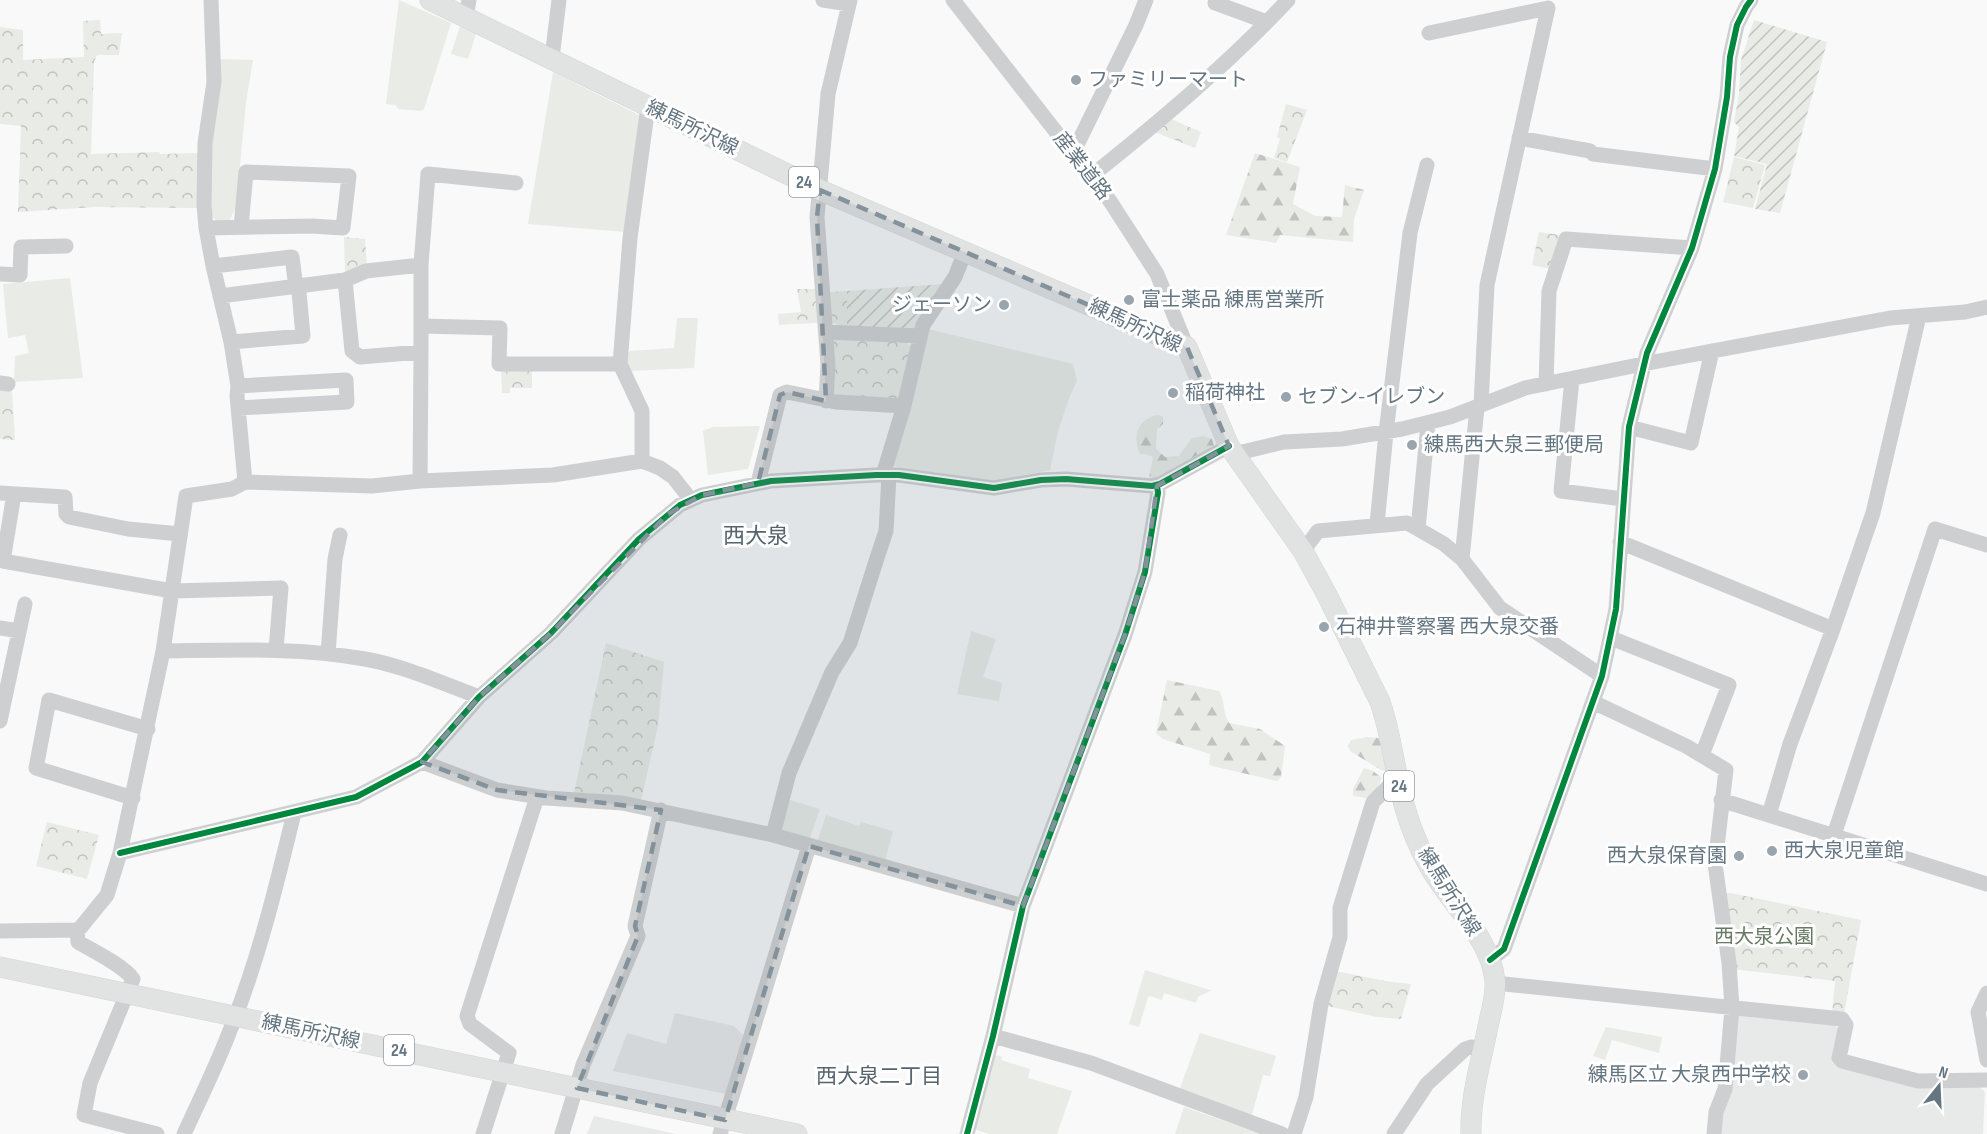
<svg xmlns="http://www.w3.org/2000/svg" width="1987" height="1134" viewBox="0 0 1987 1134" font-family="'Sofia Sans Condensed','Noto Sans JP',sans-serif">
<defs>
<pattern id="forest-firs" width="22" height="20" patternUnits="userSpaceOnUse" patternTransform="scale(1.5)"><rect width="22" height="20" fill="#e8ebe6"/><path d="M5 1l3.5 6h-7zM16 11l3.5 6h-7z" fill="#c0c3c0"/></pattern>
<pattern id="park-crowns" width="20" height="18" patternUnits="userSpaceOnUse" patternTransform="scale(1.5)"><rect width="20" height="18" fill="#e8ebe6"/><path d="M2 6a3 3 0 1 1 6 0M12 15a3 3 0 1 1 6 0" fill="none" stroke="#c0c3c0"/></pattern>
<pattern id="garden-furrows" width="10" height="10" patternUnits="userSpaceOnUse" patternTransform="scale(1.5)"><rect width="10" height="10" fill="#e8ebe6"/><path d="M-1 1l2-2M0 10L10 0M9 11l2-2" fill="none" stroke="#c0c3c0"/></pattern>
</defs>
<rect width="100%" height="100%" fill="#f9f9f9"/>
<path fill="#e8e9e9" d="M675 1013 734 1026 743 1035 734 1073 726 1094 613 1071 627 1033 666 1044Z
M1738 1014 1835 1024 1839 1030 1832 1063 1918 1087H1979L1985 1092 1983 1134H1720Z
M594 1116 676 1134H587Z"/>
<path fill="#e8ebe6" d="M399 0 451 23 424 109 421 111 399 109 395 105 386 104Z
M460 26 476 34 468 59 451 54Z
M219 59 253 60 246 102 236 208 229 221H216L209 212 211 139Z
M553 72 641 116 626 232 528 224Z
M70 278 83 378 14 382 15 356 29 353 25 335 8 338 3 284Z
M677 318H698L694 368 629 371 626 355 630 351 674 348Z
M928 329 1073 364 1077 381 1070 396 1058 431 1050 470 994 481 891 466Z
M760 426 748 469 708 475 703 431 713 427Z
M971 631 996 639 983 677 1002 683 999 701 957 694Z
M790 800 820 809 809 840 781 830Z
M826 815 859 826 861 822 893 831 885 861 817 842Z
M1145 970 1210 990H1212L1198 997 1196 1003 1164 993 1162 1000 1150 996 1148 997 1139 1027 1129 1024Z
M1606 1027 1662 1037 1659 1053 1612 1040 1605 1060 1593 1056Z
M1200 1033 1276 1056 1270 1076 1263 1075 1251 1118 1179 1091Z
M993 1054 1002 1057 1001 1060 1030 1069 1028 1078 1072 1091 1057 1134H989L974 1129Z
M1184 1107 1261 1134H1175Z"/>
<path fill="url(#forest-firs)" d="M1255 153 1300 167 1293 204 1315 216 1342 217 1345 185 1364 190 1354 219 1353 242 1280 235 1276 243 1226 235Z
M1158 415 1163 417V424L1157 429 1156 449 1165 457 1179 456 1192 438 1203 436 1212 439 1214 446 1154 479 1149 478 1153 457 1146 454H1140C1132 437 1137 419 1158 415Z
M1167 680 1219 691C1226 703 1222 712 1229 723L1260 729 1285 746 1281 777 1277 781 1216 767 1209 765 1210 754 1163 739 1156 733Z
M1368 737 1380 738 1383 744 1386 771 1381 770 1350 751 1348 746 1351 740Z
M1364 768 1373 771 1382 778 1372 799 1353 796V789Z"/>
<path fill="url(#park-crowns)" d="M100 20 101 34 122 33 119 55H97L94 62 91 154 159 152 160 154 200 153 198 208 94 207 18 212 21 126 0 124V27L23 30V60L84 57 83 21Z
M1286 104 1307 110 1287 162 1274 158 1280 139 1277 137Z
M1171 119 1201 132 1195 148 1155 132Z
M1734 157 1765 165 1753 208 1723 202Z
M1539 232 1560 235 1550 269 1532 265Z
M344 237 365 239 367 267 345 272Z
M797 289H816L817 293 847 291V329L831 322 779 325 778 314 801 312Z
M836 338 907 343 913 348 902 396 897 400 837 397 832 393V343Z
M501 369 532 370V388H510V393H502Z
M0 390H12L15 440 0 439Z
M606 643 664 662 658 726 641 801 574 793Z
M47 822 99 835 87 879 36 866Z
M1720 893H1731L1861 920 1844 1014H1832L1835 981 1732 969Z
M1336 971 1385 981 1411 984 1401 1019 1377 1017 1327 1006Z"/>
<path fill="url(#garden-furrows)" d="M1754 20 1827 42 1780 213 1755 209 1767 164 1734 156 1739 127 1734 122 1739 94 1741 60Z
M943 284 917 327 912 330 847 329V291Z"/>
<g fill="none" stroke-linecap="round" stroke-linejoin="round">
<defs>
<path id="major" d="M430 0 820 190 1187 347 1229 446 1303 551 1327 595 1380 702C1389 727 1392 752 1398 778 1404 811 1415 842 1432 871 1453 906 1491 939 1495 981 1496 996 1491 1012 1488 1026 1481 1062 1470 1097 1471 1134
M0 967 797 1134"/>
</defs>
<use href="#major" stroke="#d5d6d7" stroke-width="21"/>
<path stroke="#cecfd0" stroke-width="15" d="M211 0 214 82 205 143 204 205 206 228 213 266 231 342 238 386 237 396 245 482
M823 0 849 4
M953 0 1110 201 1157 274 1187 347
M1215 3 1267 22
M466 17 469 0
M1429 33 1548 8 1487 285 1481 405
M552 58 559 0
M1519 138 1590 151 1593 154 1715 169
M1072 155 1136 25 1146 0
M1090 177C1159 122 1228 64 1288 0
M206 228 312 226 343 228 349 176 246 172 241 227
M213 266 292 257 295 280 299 292 303 336 231 342
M0 274 20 275 21 247 66 246
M345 280 366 271 421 265
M220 296 345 280 352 351 360 357 421 352 420 481
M421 326 500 328 499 364H620
M826 332 919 336
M421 352V265L428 174 516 183
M1572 379 1561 491 1623 499
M0 383 8 384
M1546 384 1549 291 1566 239 1692 248
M238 386 346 380 347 402 238 408
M826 401 828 365 817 217 828 94 850 0
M1629 427 1691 443 1712 351
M1234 454 1284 442 1342 439 1402 429 1450 417 1525 388 1643 364 1890 318 1965 312 1987 307
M642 461V411L620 364 630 238 648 106
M883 475 904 406 923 325 955 277 965 252
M758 483 780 395 787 392 836 402 904 406
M0 493 65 497 66 514 69 517 128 529 180 534
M14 494 3 561 172 591 281 588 276 650
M1377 524 1386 433 1410 233 1427 165
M1418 529 1428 424
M1620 542 1833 629
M1303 551 1318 531 1407 523 1418 529 1444 544 1462 559 1500 608 1602 676
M1462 559 1477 407
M0 628 19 631
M1611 638 1729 685 1702 755
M163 651C231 650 299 647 365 659 404 666 442 683 479 697
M328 654 335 559 340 535
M1593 702 1686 746 1726 770 1715 864 1729 963 1732 1008 1725 1089 1716 1112 1714 1134
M0 721 25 604
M422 762 497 790 546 798 622 803 773 835 1023 906
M133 798 36 768 49 700 148 729
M1721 800 1987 884
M1769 815 1790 744 1833 629 1873 513 1919 316
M773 835 789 773 832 672 850 643 877 558 886 531 889 475
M1834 835 1935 529 1987 545
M120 853 356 797 422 762 479 697 551 633 639 539 680 505 702 495 771 481 876 475H899L994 488 1041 480 1066 479 1152 486 1160 484 1229 446
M77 930 78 942C93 951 123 965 133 979L90 1083 84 1115 157 1134
M0 931 77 930 81 927 107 895 120 853 163 651 186 496 232 489 245 482 372 486 420 481 553 475 642 461 660 468 673 477 691 500
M1490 960 1504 949 1602 676 1616 609 1629 427 1647 353 1692 248 1715 169 1727 97 1730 57 1737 25 1746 7 1751 0
M1495 983 1842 1019 1846 1025 1839 1058 1842 1061 1918 1081 1987 1080
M1987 993 1978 1012 1987 1060
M993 1036 1091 1063 1282 1134
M184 1134C199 1101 216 1067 229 1033 258 962 276 887 294 813
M483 1134 509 1053 470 1024 467 1016 537 797
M562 1134 583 1065 638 936 635 926 661 810
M720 1134C751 1039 779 942 809 846
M967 1134 993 1036 1023 906 1125 635 1145 572 1158 493 1157 485
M1294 1134 1306 1097 1321 1004 1340 937V908L1373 802 1397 778
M1394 1134 1427 1084 1465 1049 1471 1047 1484 1048"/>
<use href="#major" stroke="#e1e2e2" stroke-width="20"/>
<defs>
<path id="cycleway" d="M120 853 356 797 422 762 479 697 551 633 639 539 680 505 702 495 771 481 876 475H899L994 488 1041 480 1066 479 1152 486 1160 484 1229 446
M1490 960 1504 949 1602 676 1616 609 1629 427 1647 353 1692 248 1715 169 1727 97 1730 57 1737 25 1746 7 1751 0
M967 1134 993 1036 1023 906 1125 635 1145 572 1158 493 1157 485"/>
</defs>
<use href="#cycleway" stroke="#fff" stroke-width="10"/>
<use href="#cycleway" stroke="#00873e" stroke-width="6"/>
</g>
<path fill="#84929c" fill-opacity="0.2" stroke="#84929c" stroke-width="4.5" stroke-dasharray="12 8" stroke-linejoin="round" d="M820 190 1187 347 1229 446 1157 486 1145 572 1125 635 1023 906 809 846 725 1120 577 1088 638 936 635 926 661 810 497 790 422 762 479 697 551 633 668 514 702 495 758 483 780 395 787 392 826 401 817 217Z"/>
<g fill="#99a4ac" stroke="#fff" stroke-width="2">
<circle cx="1076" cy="80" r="6"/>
<circle cx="1129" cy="300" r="6"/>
<circle cx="1004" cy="305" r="6"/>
<circle cx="1173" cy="393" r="6"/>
<circle cx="1286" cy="397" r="6"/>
<circle cx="1412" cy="445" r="6"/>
<circle cx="1324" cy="627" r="6"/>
<circle cx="1772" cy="851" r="6"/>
<circle cx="1739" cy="856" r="6"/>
<circle cx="1803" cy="1075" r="6"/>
</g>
<g text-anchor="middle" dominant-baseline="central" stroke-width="6" stroke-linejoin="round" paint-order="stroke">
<g fill="#fff" stroke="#939fa8" stroke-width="1.5">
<rect x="789" y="167" width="30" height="30" rx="4.5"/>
<rect x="1384" y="771" width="30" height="30" rx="4.5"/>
<rect x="384" y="1035" width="30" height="30" rx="4.5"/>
</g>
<g font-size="18" font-weight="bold" fill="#657683">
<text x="804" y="182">24</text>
<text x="1399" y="786">24</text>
<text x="399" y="1050">24</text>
</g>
<g font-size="20" fill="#657683" stroke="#fff" text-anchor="start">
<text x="1088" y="80">ファミリーマート</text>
<text x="1141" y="300">富士薬品 練馬営業所</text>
<text x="992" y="305" text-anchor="end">ジェーソン</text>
<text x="1185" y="393">稲荷神社</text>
<text x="1298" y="397">セブン-イレブン</text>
<text x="1424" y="445">練馬西大泉三郵便局</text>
<text x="1336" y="627">石神井警察署 西大泉交番</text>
<text x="1784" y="851">西大泉児童館</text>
<text x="1727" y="856" text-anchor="end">西大泉保育園</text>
<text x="1791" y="1075" text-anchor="end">練馬区立 大泉西中学校</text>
</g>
<g font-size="20" fill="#657683" stroke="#fff">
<text transform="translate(692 128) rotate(26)">練馬所沢線</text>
<text transform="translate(1082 166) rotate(52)">産業道路</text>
<text transform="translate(1135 326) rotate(25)">練馬所沢線</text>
<text transform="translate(1449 892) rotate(58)">練馬所沢線</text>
<text transform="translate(311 1032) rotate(12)">練馬所沢線</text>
</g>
<g font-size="20" fill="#687a64" stroke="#fff">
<text x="1764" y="937">西大泉公園</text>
</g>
<g font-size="21" fill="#57646e" stroke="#fff">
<text x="879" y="1076">西大泉二丁目</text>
</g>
<g font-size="22" fill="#57646e" stroke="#fff">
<text x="756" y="536">西大泉</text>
</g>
</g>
<g transform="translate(1939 1086) rotate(18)" stroke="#ffffff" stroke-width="4.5" paint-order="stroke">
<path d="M0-4.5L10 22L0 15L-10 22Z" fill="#657683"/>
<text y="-9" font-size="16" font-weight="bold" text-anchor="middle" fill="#657683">N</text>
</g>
</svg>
